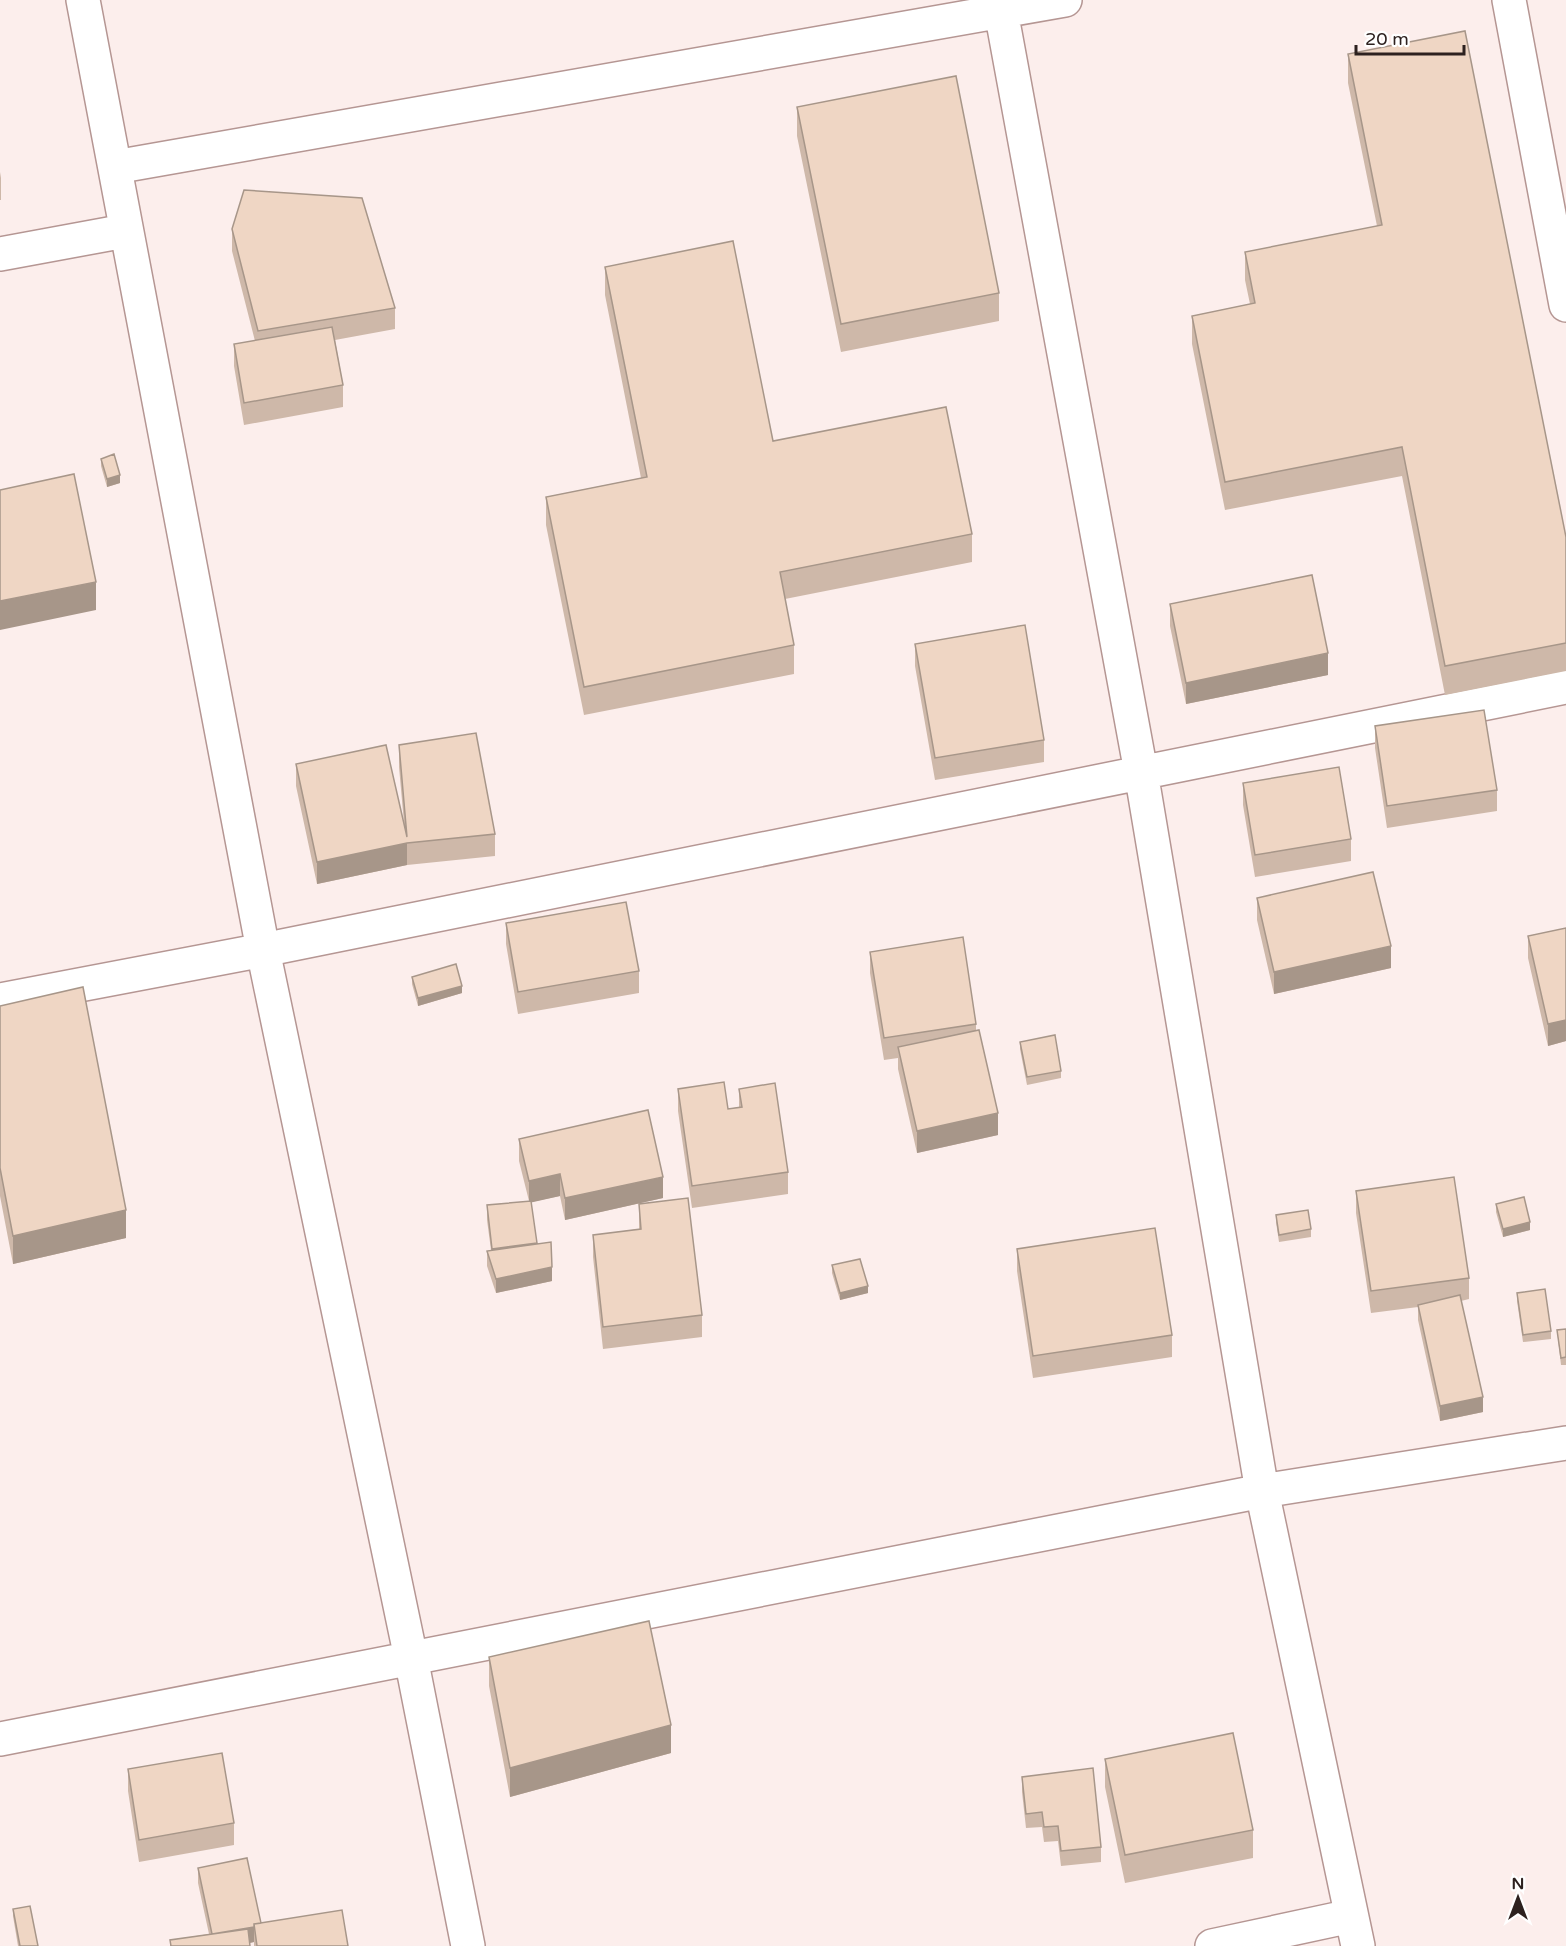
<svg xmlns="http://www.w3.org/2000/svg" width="1566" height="1946" viewBox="0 0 1566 1946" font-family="'Varela Round',sans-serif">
<rect width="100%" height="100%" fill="#fceeec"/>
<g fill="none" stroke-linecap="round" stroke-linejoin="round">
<defs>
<path id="minor" d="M83 0 263 950 411 1658 468 1946
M999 0 1141 772 1262 1491 1358 1946
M1509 0 1566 305
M115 167 1065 0
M0 254 125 231
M0 1000 263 950 1566 687
M0 1739 1262 1491 1566 1443
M1212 1946 1351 1916"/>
</defs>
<use href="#minor" stroke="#b59693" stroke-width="36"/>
<use href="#minor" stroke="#fff" stroke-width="33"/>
</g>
<path fill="#ceb8a9" d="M1348 54 1566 537V671L1445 695 1402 476 1225 510 1192 344V316L1250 304 1245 280V252L1377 226 1348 83Z
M797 107 999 293V321L841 352 797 136Z
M0 172 1 178V200H0Z
M232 229 395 308V329L335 340 343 385V407L244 425 234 366V344L255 341 232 251Z
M605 267 773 441 972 534V562L785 599 794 645V674L584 715 546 525V497L641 478 605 295Z
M101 459 120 483 107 487 101 466Z
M1170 604 1328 675 1186 704 1170 626Z
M915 644 1044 740V762L935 780 915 666Z
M1375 726 1497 790V811L1387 828 1375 748Z
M399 745 495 834V856L407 865 317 884 296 786V764L404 823 399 767Z
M1243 783 1351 839V861L1255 877 1243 805Z
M1257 898 1391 968 1274 994 1257 920Z
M506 923 639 971V993L518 1014 506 944Z
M1566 928V1041L1548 1046 1528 958V936Z
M870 952 976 1024V1030L998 1135 917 1153 898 1069V1058L884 1060 870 973Z
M412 977 462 993 418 1006 412 984Z
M0 1006 126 1238 13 1264 0 1196Z
M1020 1042 1061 1071V1078L1027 1085 1020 1049Z
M678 1089 728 1109 739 1107V1089L788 1172V1194L692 1208 678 1111Z
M519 1139 663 1198 565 1220 560 1196 531 1202 537 1244 552 1281 496 1293 487 1266V1251L491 1250 487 1220V1205L529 1201 519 1161Z
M1356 1191 1469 1278V1299L1461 1301 1483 1412 1440 1421 1418 1320V1307L1371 1313 1356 1213Z
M639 1204 702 1315V1337L603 1349 593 1257V1235L639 1229Z
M1496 1204 1530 1230 1503 1237 1496 1212Z
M1276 1215 1311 1229V1237L1279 1242 1276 1222Z
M1017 1249 1172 1335V1357L1033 1378 1017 1271Z
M832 1265 868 1293 840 1300 832 1273Z
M1517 1293 1551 1331V1339L1523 1342 1517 1301Z
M1566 1329V1365H1561L1557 1330Z
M489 1657 671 1753 510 1797 489 1686Z
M1105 1759 1253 1830V1858L1125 1883 1105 1787Z
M128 1769 234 1823V1845L139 1862 128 1791Z
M1022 1777 1101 1847V1862L1061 1866 1058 1841 1044 1842 1042 1827 1026 1828 1022 1792Z
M198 1868 261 1923 348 1946H254V1942L250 1943V1946H170V1940L209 1934 198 1883Z
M13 1909 38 1946H18L13 1916Z"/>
<path fill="#a79689" d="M120 475V483L107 487V479Z
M96 582V610L0 630V601Z
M1328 653V675L1186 704V683Z
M407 843V865L317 884V862Z
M1391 946V968L1274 994V972Z
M462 986V993L418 1006V998Z
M1566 1020V1041L1548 1046V1024Z
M998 1113V1135L917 1153V1131Z
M560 1174V1196L529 1203V1181Z
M663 1177V1198L565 1220V1198Z
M126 1210V1238L13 1264V1236Z
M1530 1222V1230L1503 1237V1229Z
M552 1267V1281L496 1293V1279Z
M868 1286V1293L840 1300V1293Z
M1483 1397V1412L1440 1421V1406Z
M671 1725V1753L510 1797V1768Z
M254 1927V1942L234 1946 212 1936Z"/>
<path fill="#efd6c4" stroke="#a79689" stroke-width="1.5" d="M1465 31 1566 537V643L1445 666 1402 447 1225 482 1192 316 1255 303 1245 252 1382 225 1348 54Z
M956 76 999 293 841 324 797 107Z
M244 190 362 198 395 308 258 331 232 229Z
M733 241 773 441 946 407 972 534 780 572 794 645 584 687 546 497 647 477 605 267Z
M332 327 343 385 244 403 234 344Z
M114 454 120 475 107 479 101 459Z
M74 474 96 582 0 601V490Z
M1312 575 1328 653 1186 683 1170 604Z
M1025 625 1044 740 935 758 915 644Z
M1484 710 1497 790 1387 806 1375 726Z
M476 733 495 834 407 843 317 862 296 764 386 745 407 837 399 745Z
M1339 767 1351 839 1255 855 1243 783Z
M1373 872 1391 946 1274 972 1257 898Z
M626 902 639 971 518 992 506 923Z
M1566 928V1020L1548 1024 1528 936Z
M963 937 976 1024 884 1038 870 952Z
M456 964 462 986 418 998 412 977Z
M83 987 126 1210 13 1236 0 1168V1006Z
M979 1030 998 1113 917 1131 898 1047Z
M1055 1035 1061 1071 1027 1077 1020 1042Z
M724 1082 728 1109 742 1107 739 1089 775 1083 788 1172 692 1186 678 1089Z
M648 1110 663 1177 565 1198 560 1174 529 1181 519 1139Z
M1454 1177 1469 1278 1371 1291 1356 1191Z
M1524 1197 1530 1222 1503 1229 1496 1204Z
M688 1198 702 1315 603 1327 593 1235 641 1229 639 1204Z
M531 1201 537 1243 492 1249 487 1205Z
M1308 1210 1311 1229 1279 1235 1276 1215Z
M1155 1228 1172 1335 1033 1356 1017 1249Z
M551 1242 552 1267 496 1279 487 1251Z
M860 1259 868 1286 840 1293 832 1265Z
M1545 1289 1551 1331 1523 1335 1517 1293Z
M1460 1295 1483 1397 1440 1406 1418 1305Z
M1566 1329V1357L1561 1358 1557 1330Z
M649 1621 671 1725 510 1768 489 1657Z
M1233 1733 1253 1830 1125 1855 1105 1759Z
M222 1753 234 1823 139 1840 128 1769Z
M1093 1768 1101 1847 1061 1851 1058 1826 1044 1827 1042 1812 1026 1814 1022 1777Z
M247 1858 261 1923 254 1924V1927L212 1934 198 1868Z
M30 1906 38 1946H20L13 1909Z
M342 1910 348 1946H257L254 1924Z
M248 1929 250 1946H171L170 1940Z"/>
<g transform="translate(1518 1898)" stroke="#ffffff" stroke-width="4.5" paint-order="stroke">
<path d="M0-4.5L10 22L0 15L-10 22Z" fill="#2d211f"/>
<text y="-9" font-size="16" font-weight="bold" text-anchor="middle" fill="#2d211f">N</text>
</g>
<path d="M1356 45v9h108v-9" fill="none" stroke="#2d211f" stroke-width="3"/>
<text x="1365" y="45" font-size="18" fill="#2d211f" stroke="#ffffff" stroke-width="4.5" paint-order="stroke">20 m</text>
</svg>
